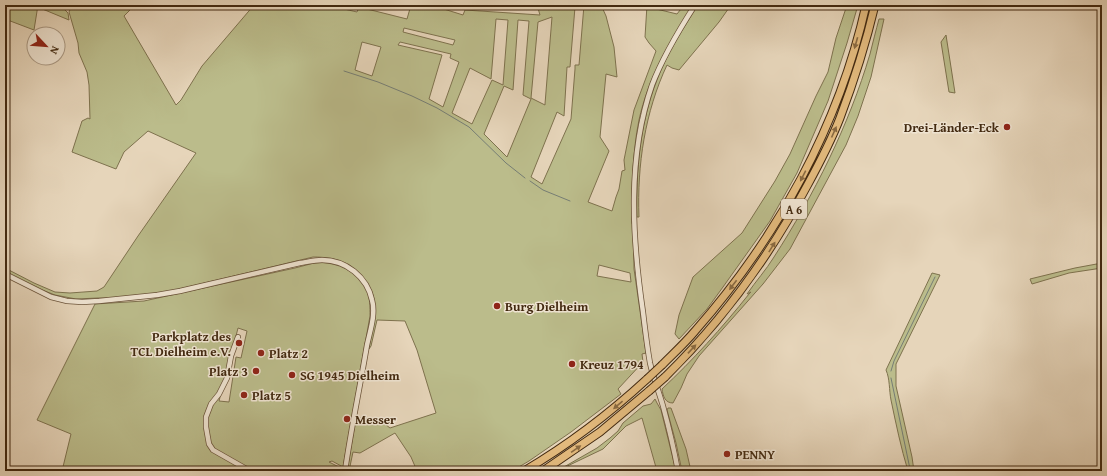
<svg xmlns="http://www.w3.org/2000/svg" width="1107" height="476" viewBox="0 0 1107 476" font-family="'Gentium Book Plus',serif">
<rect width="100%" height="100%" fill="#e6d5ba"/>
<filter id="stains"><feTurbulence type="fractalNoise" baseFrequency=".005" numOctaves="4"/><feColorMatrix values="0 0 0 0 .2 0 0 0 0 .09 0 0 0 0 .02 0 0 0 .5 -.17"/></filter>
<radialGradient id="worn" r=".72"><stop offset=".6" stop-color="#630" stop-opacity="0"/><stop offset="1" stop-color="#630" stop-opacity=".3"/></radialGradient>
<path fill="#bbbc8b" stroke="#7e724e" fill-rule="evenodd" d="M5 5H38L34 30 5 19Z
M41 5H60L68 13 69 20 40 8Z
M72 5H135L124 16 176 105 181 100 202 66 254 5H327L357 12 359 7 350 5H360L359 7 407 19 411 5H431L463 15 465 10 540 15 537 5H580L575 7 570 67H567L564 116 557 112 531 177 542 184 571 119 575 69V65H579L584 5H601L606 16 614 47 617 77 606 74 600 137 609 151 588 202 612 211 616 197 619 189 622 171 625 170 624 160 634 110 656 51 649 43 645 37 647 5H650L648 7 677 14 684 5H693C670 41 648 78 639 120 632 154 632 189 632 223L633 226 634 269 646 353 642 354 643 362 618 389 621 394 571 432 529 461 512 471H417L411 457 395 433 360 453 353 452 349 471H347L356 418C369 418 380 419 390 428L436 413 417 350 405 321 377 320 371 346 369 349C371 333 376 316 374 300 373 292 369 286 365 280 351 262 336 257 313 257L167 292 111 298H98L76 299 55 295 42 290 5 272V268L34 283 55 292 70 293 97 291 104 287 138 236 196 153 148 131 124 152 116 169 72 152 82 121 88 118 90 119 89 85 87 72 79 53 78 43 69 12ZM552 17 545 104V105L531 98 538 22ZM496 19 508 20 503 85 492 80 472 124 452 113 470 68 491 79ZM518 20 529 21 523 95 531 99 507 157 484 134 504 86 513 90ZM404 28 455 40 453 45 403 32ZM362 42 381 47 372 76 355 70ZM400 42 451 54 450 58 459 62 443 107 429 99 442 55 398 45ZM599 265 630 273 631 282 597 276Z
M698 5H731L719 22 679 70 672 68 667 65C645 112 637 165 639 217H637C636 171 640 123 657 80 667 53 683 29 698 5Z
M847 5H858L847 43 828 101 797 173 770 221 723 287 707 309 679 339 675 334 679 315 693 277 742 233 775 181 790 154 816 96 828 72 836 38Z
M879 19H884L871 77 858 116 846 145 790 249 763 284 699 356 687 374 681 388 673 403C665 403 663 396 662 389 693 360 722 328 749 294L751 292 747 294C756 281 766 270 774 257 814 195 849 125 870 54 873 42 876 30 879 19Z
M946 35 955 93 949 92 941 42Z
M314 263C318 263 323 262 327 263 343 265 361 275 367 290 370 298 370 307 370 316L343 467 332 461 329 462 343 469V471H62L71 434 37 420 95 304 144 301 295 268ZM238 328 247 331 241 358 236 357 229 402 219 401 231 356Z
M1102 263V268L1069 273 1032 284 1030 279 1075 268Z
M932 273 940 275 896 364V386L912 457 914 471H908C901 448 896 424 891 400 889 390 890 379 886 370Z
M655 399 657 403 661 410 676 471H657L642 418 626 426 603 449 557 471 597 448 610 438 618 431 623 423 643 406 651 404Z
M668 408H671L686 449 691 471H682L676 443 667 410Z"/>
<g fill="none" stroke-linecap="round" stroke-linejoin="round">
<path stroke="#767e75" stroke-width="1" d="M344 71 378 82 412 96 437 108 469 127 506 163 525 178
M530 181 543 190 570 201
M891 371 894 361 935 277
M891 378 910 469"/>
<defs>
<path id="minor" d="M5 274 51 297 67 301 82 302 99 301 157 295 180 291 300 263C307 262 315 260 322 260 346 260 367 277 372 300 376 314 370 331 367 345 360 387 351 429 345 471
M238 337 231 356 227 378 219 394 211 404 206 417V427L209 444 213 450 250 471
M678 471C674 449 669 428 663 406 659 392 653 377 650 363 647 346 645 329 643 312 632 237 627 157 652 85 663 56 679 30 695 5"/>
<path id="highway" d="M662 365C673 354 685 343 695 331 777 238 839 126 866 5
M665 377C722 321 769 257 807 186 819 164 831 141 840 118 854 81 866 43 875 5
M524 471C568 445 609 414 647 379
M543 471 600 432 649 391"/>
</defs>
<use href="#minor" stroke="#6b543a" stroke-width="6"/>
<use href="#highway" stroke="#422910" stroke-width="9"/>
<use href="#minor" stroke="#efe4d2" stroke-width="4.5"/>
<use href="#highway" stroke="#e3ba7d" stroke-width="7"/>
<defs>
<path id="highway-bridge" d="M647 379 662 365
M649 391 665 377"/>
</defs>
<use href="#highway-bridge" stroke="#422910" stroke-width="9" stroke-linecap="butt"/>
<use href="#highway-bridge" stroke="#e3ba7d" stroke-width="7"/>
</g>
<defs><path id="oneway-solid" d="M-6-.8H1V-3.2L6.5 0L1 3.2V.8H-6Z"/></defs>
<g fill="#8a6a41">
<use href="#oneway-solid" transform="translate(856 43) rotate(106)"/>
<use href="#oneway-solid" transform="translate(834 132) rotate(-66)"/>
<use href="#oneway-solid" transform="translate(803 176) rotate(117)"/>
<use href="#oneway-solid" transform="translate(772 247) rotate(-58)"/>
<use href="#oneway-solid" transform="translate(733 285) rotate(127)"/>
<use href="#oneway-solid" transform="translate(692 349) rotate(-47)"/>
<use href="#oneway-solid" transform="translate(618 405) rotate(140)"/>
<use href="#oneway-solid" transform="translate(576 449) rotate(-35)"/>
</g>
<g fill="#8f2418" stroke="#efe4d2" stroke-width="1.5">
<circle cx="1007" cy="127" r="4"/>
<circle cx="497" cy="306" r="4"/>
<circle cx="239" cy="343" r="4"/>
<circle cx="261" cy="353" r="4"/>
<circle cx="572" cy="364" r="4"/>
<circle cx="256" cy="371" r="4"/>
<circle cx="292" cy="375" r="4"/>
<circle cx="244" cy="395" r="4"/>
<circle cx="347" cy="419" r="4"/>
<circle cx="727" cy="454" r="4"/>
</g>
<g text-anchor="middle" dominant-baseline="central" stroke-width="3" stroke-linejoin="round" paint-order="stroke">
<rect fill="#efe4d2" stroke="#76614a" stroke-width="1" x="781" y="199" width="26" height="20" rx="3"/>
<g font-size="12" font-weight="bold" fill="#422910">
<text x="794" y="209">A 6</text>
</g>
<g font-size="13" font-weight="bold" fill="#422910" stroke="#efe4d2" text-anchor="start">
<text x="999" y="127" text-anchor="end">Drei-Länder-Eck</text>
<text x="505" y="306">Burg Dielheim</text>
<text x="231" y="336" text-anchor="end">Parkplatz des<tspan x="231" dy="15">TCL Dielheim e.V.</tspan></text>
<text x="269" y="353">Platz 2</text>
<text x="580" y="364">Kreuz 1794</text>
<text x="248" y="371" text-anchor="end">Platz 3</text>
<text x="300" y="375">SG 1945 Dielheim</text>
<text x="252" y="395">Platz 5</text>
<text x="355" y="419">Messer</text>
<text x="735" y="454">PENNY</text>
</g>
</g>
<rect width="1107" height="476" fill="none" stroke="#e6d5ba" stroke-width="20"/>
<rect x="6" y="6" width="1095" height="464" fill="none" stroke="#422910" stroke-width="2"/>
<rect x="10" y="10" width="1087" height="456" fill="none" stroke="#422910"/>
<g transform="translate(46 46) rotate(116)"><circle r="19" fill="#efe4d2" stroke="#aa9984"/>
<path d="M0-3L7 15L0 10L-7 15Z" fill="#8f2418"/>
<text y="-6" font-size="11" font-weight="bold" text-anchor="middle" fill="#422910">N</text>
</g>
<rect width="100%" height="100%" filter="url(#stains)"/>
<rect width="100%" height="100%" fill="url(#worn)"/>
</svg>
